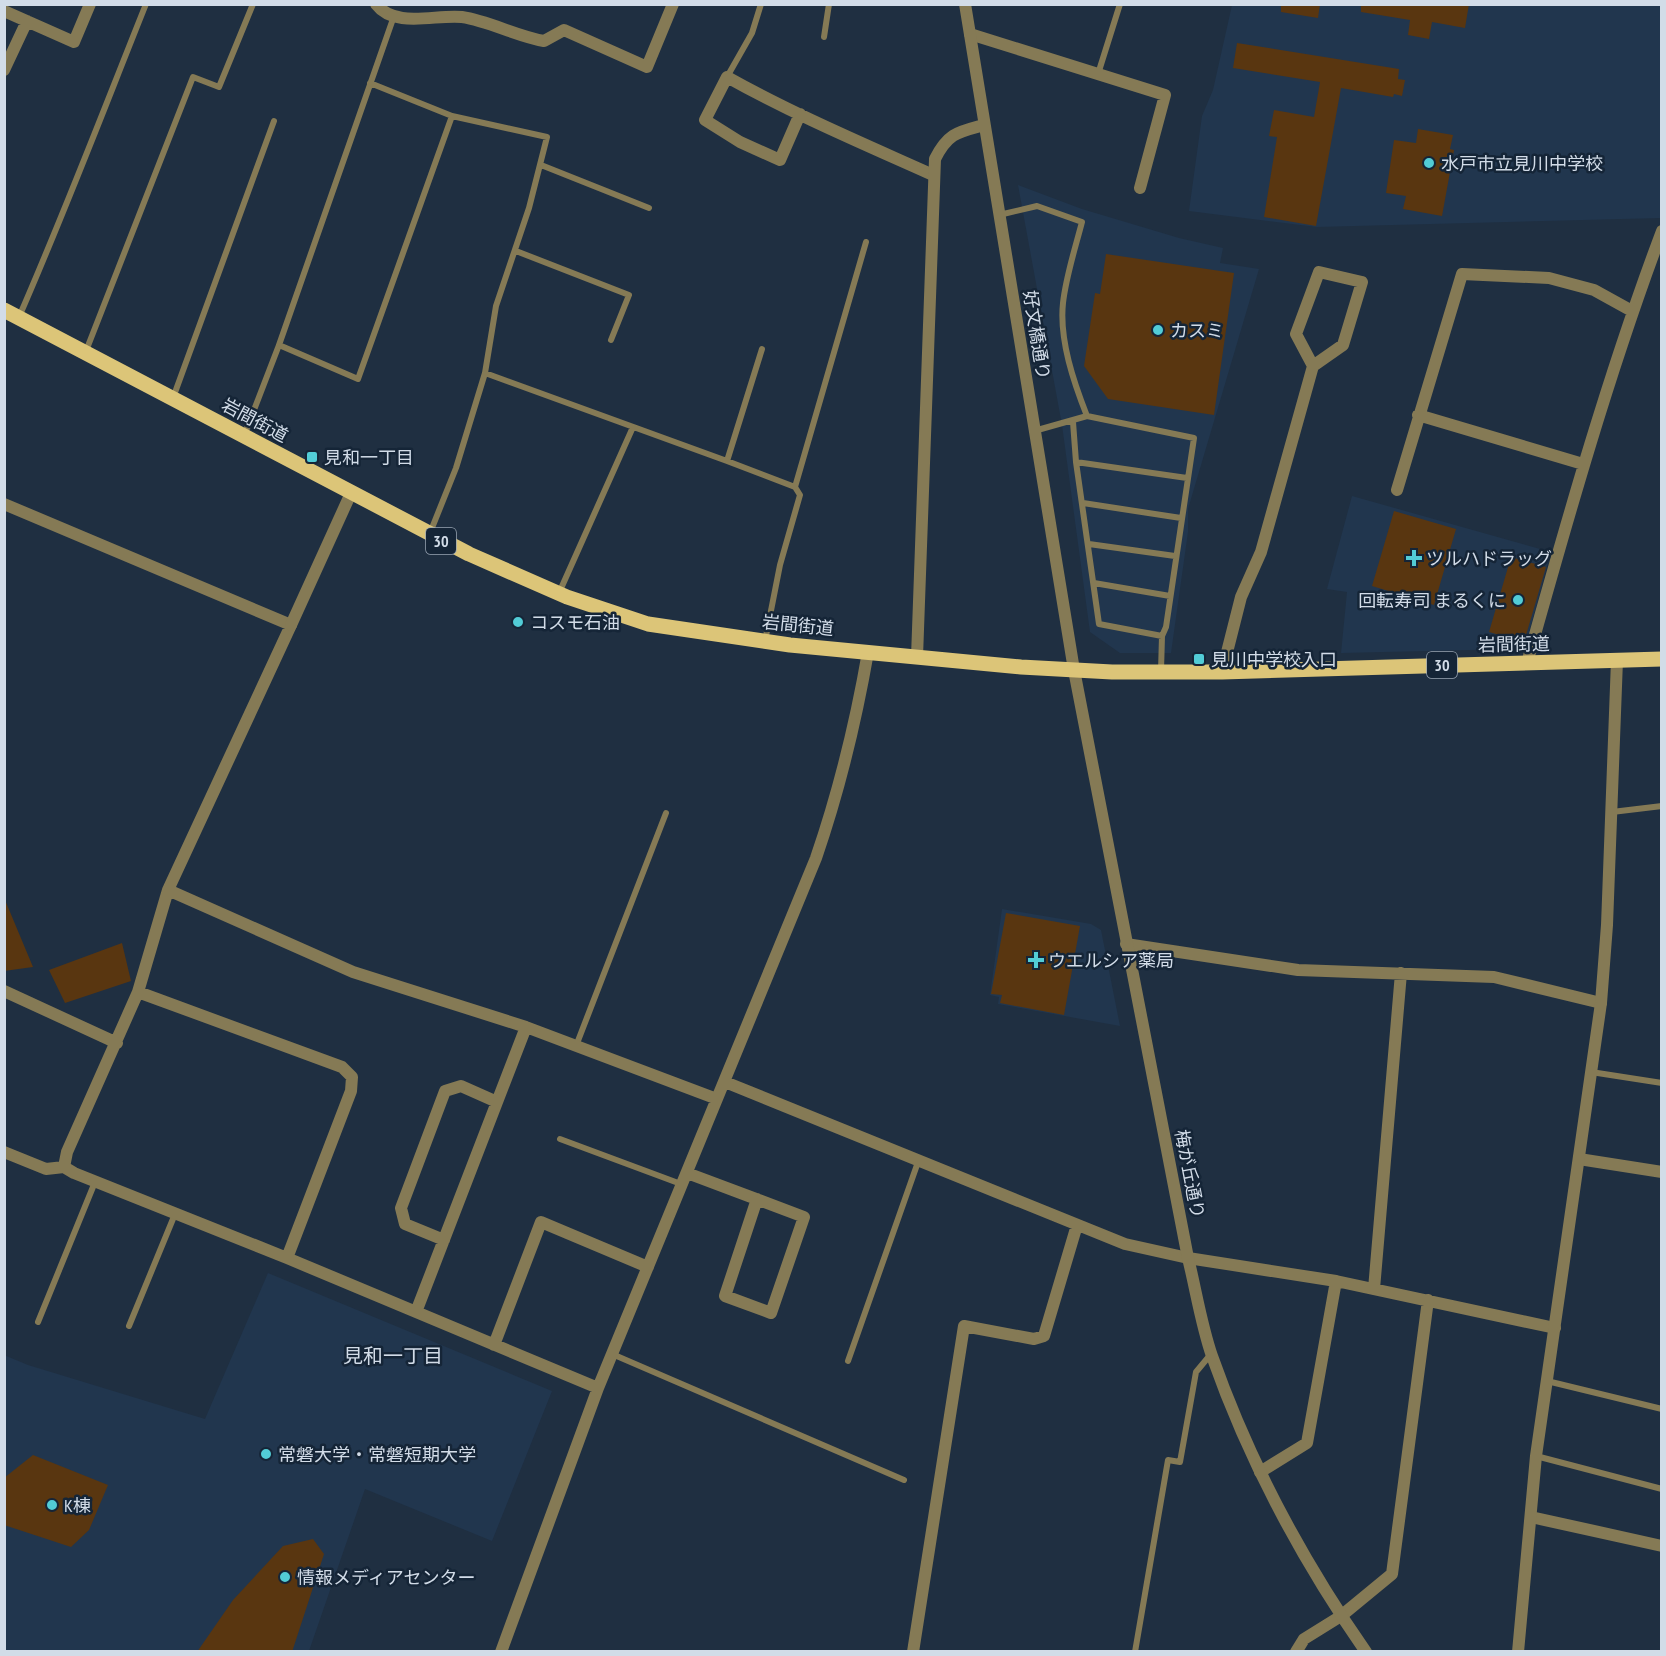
<svg xmlns="http://www.w3.org/2000/svg" width="1666" height="1656" viewBox="0 0 1666 1656" font-family="'PT Sans Narrow','Noto Sans JP',sans-serif">
<rect width="100%" height="100%" fill="#1f2f41"/>
<path fill="#21364e" d="M1232 5H1661V218L1317 227 1189 211 1202 116 1213 90Z
M1018 185 1082 209 1179 238 1223 248 1220 263 1259 269 1188 509V532L1171 653H1120L1090 632 1062 425Z
M1352 496 1551 552 1526 643 1513 649 1341 653 1347 592 1327 589Z
M1002 909 1091 924 1101 930 1120 1026 998 1004 999 997 990 995Z
M268 1273 552 1391 492 1541 365 1489 309 1651H5L4 1355 28 1365 205 1419Z"/>
<path fill="#593610" d="M1281 4H1320L1318 18 1281 12Z
M1361 4H1469L1465 28 1432 22 1429 39 1408 35 1410 20 1361 12Z
M1237 43 1399 69 1398 79 1405 80 1402 96 1394 94 1393 97 1341 88 1316 226 1264 217 1277 137 1269 136 1274 110 1314 117 1320 82 1233 68Z
M1418 129 1453 135 1450 149 1454 150 1442 216 1403 209 1406 196 1386 193 1394 140 1416 143Z
M1106 254 1234 273 1214 415 1108 399 1084 366 1095 293 1100 294Z
M1394 511 1456 529 1434 605 1372 586Z
M1511 557 1546 567 1524 642 1489 632Z
M4 900H5L33 967 4 971Z
M1006 913 1080 926 1064 1015 1000 1003 1002 995 991 994Z
M122 943 131 981 65 1003 49 970Z
M33 1455 108 1485 89 1530 71 1547 4 1525V1478Z
M313 1539 324 1554 292 1652H197L233 1600 283 1546Z"/>
<g fill="none" stroke-linecap="round" stroke-linejoin="round">
<path stroke="#857a55" stroke-width="6" d="M824 37 829 4
M1098 74 1120 4
M727 77 752 33 761 4
M370 83 452 116 547 137 529 208 496 306 485 373 456 468 430 533
M541 165 649 208
M999 215 1037 206 1082 222C1075 249 1066 276 1063 303 1059 340 1074 383 1087 416
M516 251 629 295 611 340
M19 317C64 214 104 109 146 4
M279 345 358 379 452 116
M86 351 193 77 219 87 253 4
M485 373 727 461 762 349
M173 398 274 121
M1073 422 1076 462 1099 624 1162 636
M1034 431 1087 416 1194 438 1166 627 1162 636 1161 671
M244 436 279 345 394 16
M727 461 795 487
M1076 462 1187 478
M1083 503 1181 518
M1089 544 1175 556
M1094 583 1170 596
M559 593 633 427
M765 641 780 565 800 495 795 487 866 242
M1612 812 1662 806
M576 1046 666 813
M1591 1072 1662 1083
M560 1139 681 1184
M38 1322 95 1182
M129 1326 175 1214
M612 1354 904 1480
M848 1361 918 1162
M1547 1381 1662 1409
M1536 1456 1662 1489
M1135 1652 1168 1460 1180 1462 1196 1372 1211 1354"/>
<path stroke="#857a55" stroke-width="12" d="M376 4C395 29 436 14 462 17 489 21 516 36 544 41L564 30 647 67 673 4
M4 11 74 42 90 4
M970 34 1165 95 1140 188
M4 70 27 21
M800 114 780 160 740 142 705 120 727 77C793 114 864 144 933 175
M1418 415 1583 464
M1397 490 1462 274 1549 278 1594 290 1632 311
M4 504 291 625 168 890 138 992 67 1152 64 1167 74 1173 287 1258 598 1388
M1527 663C1568 517 1609 372 1662 231
M1222 672 1241 597 1261 552 1313 366 1343 345 1362 282 1319 272 1296 334 1313 366
M168 890 353 972 526 1027 717 1099
M1126 944 1298 970 1494 977 1601 1003
M4 991 117 1043
M138 992 342 1067 352 1077 351 1091 287 1258
M725 1082 1125 1244 1188 1258 1336 1281 1555 1328
M4 1152 46 1169 64 1167
M1579 1159 1662 1172
M687 1173 804 1217 771 1313 725 1296 757 1199
M444 1240 405 1224 401 1208 445 1091 461 1086 497 1102
M1374 1289 1401 973
M416 1312 526 1027
M494 1345 541 1222 648 1267
M1260 1472 1307 1443 1336 1281
M1531 1517 1662 1546
M501 1652 598 1388 816 858C839 791 856 721 868 652
M913 1652 964 1326 1034 1339 1044 1336 1077 1225
M1296 1652 1304 1639 1341 1616 1392 1574 1428 1300"/>
<path stroke="#857a55" stroke-width="12" d="M965 4 1074 670 1188 1258C1196 1290 1201 1324 1212 1356 1249 1461 1302 1560 1366 1652
M291 625 351 493
M917 657 935 159C948 133 958 132 984 125
M1518 1652 1536 1456 1601 1003 1607 925 1617 660"/>
<path stroke="#dcc578" stroke-width="15" d="M4 310 469 554 567 597 648 624 790 645 1021 667 1112 672H1222L1662 659"/>
</g>
<g fill="#52ccd6" stroke="#152537" stroke-width="2">
<circle cx="1429" cy="163" r="6"/>
<circle cx="1158" cy="330" r="6"/>
<rect x="306" y="451" width="12" height="12" rx="3"/>
<path d="M1411 549h6v6h6v6h-6v6h-6v-6h-6v-6h6z"/>
<circle cx="1518" cy="600" r="6"/>
<circle cx="518" cy="622" r="6"/>
<rect x="1193" y="653" width="12" height="12" rx="3"/>
<path d="M1033 951h6v6h6v6h-6v6h-6v-6h-6v-6h6z"/>
<circle cx="266" cy="1454" r="6"/>
<circle cx="52" cy="1505" r="6"/>
<circle cx="285" cy="1577" r="6"/>
</g>
<g text-anchor="middle" dominant-baseline="central" stroke-width="5" stroke-linejoin="round" paint-order="stroke">
<g fill="#152537" stroke="#99a5b3" stroke-width="1.5">
<rect x="426" y="528" width="30" height="26" rx="4.5"/>
<rect x="1427" y="652" width="30" height="26" rx="4.5"/>
</g>
<g font-size="16" font-weight="bold" fill="#d2dce8">
<text x="441" y="541">30</text>
<text x="1442" y="665">30</text>
</g>
<g font-size="18" fill="#d2dce8" stroke="#152537" text-anchor="start">
<text x="1441" y="163">水戸市立見川中学校</text>
<text x="1170" y="330">カスミ</text>
<text x="324" y="457">見和一丁目</text>
<text x="1426" y="558">ツルハドラッグ</text>
<text x="1506" y="600" text-anchor="end">回転寿司 まるくに</text>
<text x="530" y="622">コスモ石油</text>
<text x="1211" y="659">見川中学校入口</text>
<text x="1048" y="960">ウエルシア薬局</text>
<text x="278" y="1454">常磐大学・常磐短期大学</text>
<text x="64" y="1505">K棟</text>
<text x="297" y="1577">情報メディアセンター</text>
</g>
<g font-size="18" fill="#d2dce8" stroke="#152537">
<text transform="translate(1037 335) rotate(81)">好文橋通り</text>
<text transform="translate(255 420) rotate(28)">岩間街道</text>
<text transform="translate(798 625) rotate(6)">岩間街道</text>
<text transform="translate(1514 644) rotate(-1)">岩間街道</text>
<text transform="translate(1190 1174) rotate(79)">梅が丘通り</text>
</g>
<g font-size="20" fill="#d2dce8" stroke="#152537">
<text x="393" y="1356">見和一丁目</text>
</g>
</g>
<rect width="1666" height="1656" fill="none" stroke="#d2dce8" stroke-width="12"/>
</svg>
